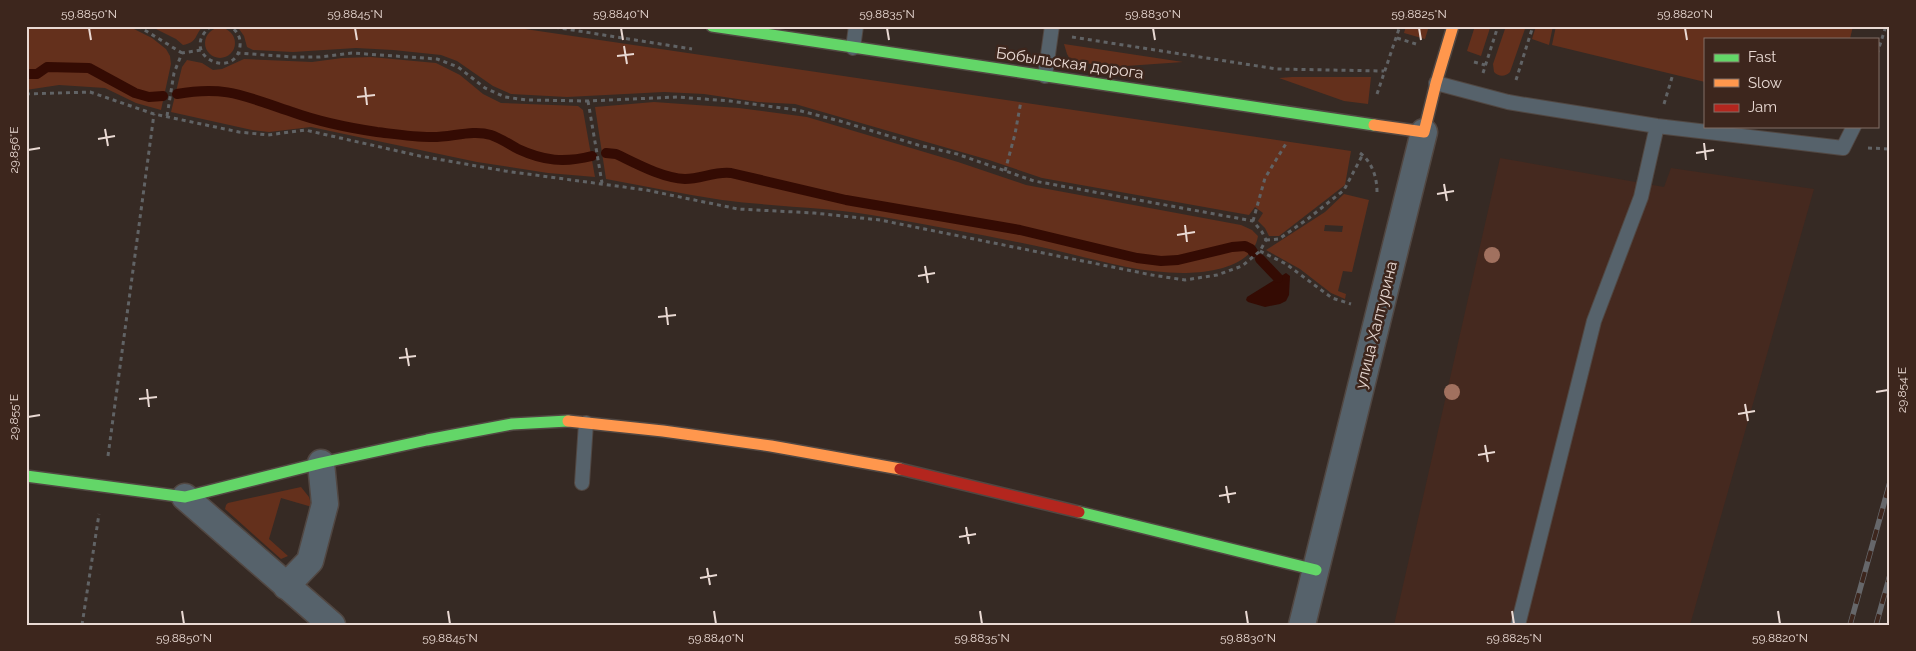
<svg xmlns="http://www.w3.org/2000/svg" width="1916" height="651" viewBox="0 0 1916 651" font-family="Raleway,sans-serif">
<rect width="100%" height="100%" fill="#362a24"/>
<path fill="#45291f" d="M1500 158 1664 187 1671 168 1814 189 1690 625H1394Z"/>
<path fill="#64301c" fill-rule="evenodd" d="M26 26H128L152 38 166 49 170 56 171 64 161 110 136 103 105 88 59 85 26 90Z
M150 26H203C194 36 198 42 183 45L176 39Z
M237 26H504L1351 151 1345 185 1279 236H1269L1265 228 1258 221 1263 213 1255 207 1249 215 1042 178 989 160 795 104 758 102 704 94 664 92 567 97 511 94 493 86 457 61 441 55 393 50 356 48 293 52 253 50 247 47 244 36Z
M1406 26H1429L1425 39 1404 33Z
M1475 26H1488L1490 28 1481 56 1467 51Z
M1506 26H1526L1510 72C1505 77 1499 77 1494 72L1493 64Z
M1536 26H1553L1549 45 1532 39Z
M1556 26H1853L1850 39H1705V82L1552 45Z
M205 43a15 15 0 1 1 30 0a15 15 0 1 1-30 0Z
M1064 44 1183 62 1112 67 1071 61 1067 54Z
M371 57 436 63 460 75 483 94 501 103 578 106 583 110 595 177 548 173 477 162 311 127 269 132 252 130 171 112 182 67 187 60 202 63 213 70 222 69 244 59 312 62 342 58Z
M1292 77H1371L1368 104 1344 101 1279 78Z
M654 102 739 108 807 117 958 162 1026 185 1241 225 1252 230 1258 236C1253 267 1209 273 1183 273 1138 273 1094 259 1050 249 995 237 939 227 883 217 830 207 775 207 722 200 683 194 645 186 606 179L595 107Z
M1344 194 1369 200 1352 272 1343 271 1338 291 1346 294 1345 299 1331 293 1300 269 1266 250 1325 212ZM1325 225 1343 226 1342 232 1324 231Z
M301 487 309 497 312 507 281 498 269 539 288 556 281 559 225 509 226 505 228 503Z"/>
<path fill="#340b03" d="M1286 273 1290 276 1289 295 1286 301 1280 304 1265 307 1248 302 1246 300 1247 297Z"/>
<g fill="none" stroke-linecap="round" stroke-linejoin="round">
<path stroke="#340b03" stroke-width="10" d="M26 74H37L47 67 89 68 135 93 149 97 163 96
M177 94C227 85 246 97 292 112 317 121 350 128 377 132 394 134 413 137 430 137 450 138 472 129 491 135 500 138 509 144 518 149 544 161 564 163 592 156
M606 153 616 154C637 164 662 178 685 179 701 179 715 171 731 173L846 200 1020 230 1137 258 1161 261 1178 260 1232 247 1245 246 1251 249 1253 252
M1260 259 1278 278"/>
<defs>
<path id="lane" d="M853 48 856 26
M1045 76 1052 26
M1436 83 1508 102 1526 105 1657 126 1843 148 1854 126
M582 483 586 423
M1518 625 1594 321 1641 197 1657 126"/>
<path id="street" d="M185 497 332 625
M286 586 310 561 325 504 321 463
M1302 625 1424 132"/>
<path id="fast" d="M712 26 1374 125
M26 476 185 497 321 463 427 440 512 424 568 421
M1079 512 1316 570"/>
<path id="slow" d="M1374 125 1424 132 1436 83 1453 26
M568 421 663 431 771 446 900 469"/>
<path id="jam" d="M900 469 1079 512"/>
</defs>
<use href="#lane" stroke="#514742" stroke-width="16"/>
<use href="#street" stroke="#514742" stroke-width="29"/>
<use href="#fast" stroke="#514742" stroke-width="14"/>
<use href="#slow" stroke="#514742" stroke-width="14"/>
<use href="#jam" stroke="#514742" stroke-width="14"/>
<path stroke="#616365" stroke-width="3" stroke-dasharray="4 4" stroke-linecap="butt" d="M138 26 182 53
M211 26C176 55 236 82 240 46 241 37 237 31 230 26
M547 26 692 49
M1072 37 1277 69 1384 71
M1397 38 1416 44
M1877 54 1886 26
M1474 62 1485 65
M1483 73 1498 26
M1516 80 1533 26
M26 94 90 92 154 114 239 132 268 135 305 130 420 156 505 171 646 190 738 209 814 213 880 220 1152 275 1185 280 1217 275 1242 266 1260 251 1266 240 1262 232 1253 221 1034 181 957 154 918 145 840 121 797 110 730 101 677 97 588 101 527 100 505 97 485 88 458 67 437 59 352 53 320 57H293L238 53
M1377 94 1400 26
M588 101 602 183
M1664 104 1673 74
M167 116 174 73 182 53 201 50
M1868 148 1890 149
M1360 153C1372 162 1377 177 1377 192
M1005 171 1015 134 1021 101
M1253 221 1265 178 1287 142
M1266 240 1279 239 1309 218 1344 190 1363 154
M1260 251 1286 264 1332 298 1351 304
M108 456 154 114
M82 625 99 514"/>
<use href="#lane" stroke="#56626b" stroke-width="14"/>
<use href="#street" stroke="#56626b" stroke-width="26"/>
<use href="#fast" stroke="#63d668" stroke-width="11"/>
<use href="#slow" stroke="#ff974d" stroke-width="11"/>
<use href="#jam" stroke="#b3261e" stroke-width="11"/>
<defs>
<path id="rail" d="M1850 625 1890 482
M1876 625 1890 575"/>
</defs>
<use href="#rail" stroke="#66676a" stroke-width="5.5"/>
<use href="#rail" stroke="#3d261d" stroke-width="4" stroke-dasharray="11" stroke-linecap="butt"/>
</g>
<g fill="#a1715f">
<circle cx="1492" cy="255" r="8"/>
<circle cx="1452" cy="392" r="8"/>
</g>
<path fill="none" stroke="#e9d9d3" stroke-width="2" d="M89 28 91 40M355 28 357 40M621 28 623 40M887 28 889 40M1153 28 1155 40M1419 28 1421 40M1685 28 1687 40M624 46 627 64M617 56 634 54M365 87 367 105M357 97 375 95M105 129 108 146M98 139 115 136M1704 143 1706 160M28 150 40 148M1696 153 1714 150M1444 184 1447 201M1437 194 1454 191M1185 225 1187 242M1177 235 1195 232M925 266 928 283M918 276 935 273M666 307 668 325M658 317 676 315M406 348 409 366M399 358 416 356M147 389 149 407M1876 392 1888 390M139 399 157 397M1745 404 1748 421M1738 414 1755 411M28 417 40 415M1485 445 1488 462M1478 455 1495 452M1226 486 1229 503M1219 496 1236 493M966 527 969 544M959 537 976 534M707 568 710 585M700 578 717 575M182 611 184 624M448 611 450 624M714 611 716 624M980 611 982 624M1246 611 1248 624M1512 611 1514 624M1778 611 1780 624"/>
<g text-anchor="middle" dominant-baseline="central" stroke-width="5" stroke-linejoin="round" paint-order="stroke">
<g font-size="16" fill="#e9d9d3" stroke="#3d261d">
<text transform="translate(1070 63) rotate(8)">Бобыльская дорога</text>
<text transform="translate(1376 325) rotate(-76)">улица Халтурина</text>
</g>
</g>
<rect width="1916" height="651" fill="none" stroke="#3d261d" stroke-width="55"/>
<rect x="1704" y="38" width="175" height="90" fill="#3d261d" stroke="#826e66"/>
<rect x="1714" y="54" width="25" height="8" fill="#63d668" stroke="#826e66"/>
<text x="1748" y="62" font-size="15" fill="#e9d9d3">Fast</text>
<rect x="1714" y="79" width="25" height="8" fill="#ff974d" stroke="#826e66"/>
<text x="1748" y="88" font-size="15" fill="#e9d9d3">Slow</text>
<rect x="1714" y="104" width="25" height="8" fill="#b3261e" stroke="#826e66"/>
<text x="1748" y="112" font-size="15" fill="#e9d9d3">Jam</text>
<rect x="28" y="28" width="1860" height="596" fill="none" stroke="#e9d9d3" stroke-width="2"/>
<g font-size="12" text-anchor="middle" fill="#e9d9d3">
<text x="89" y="18">59.8850°N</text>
<text x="355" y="18">59.8845°N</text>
<text x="621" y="18">59.8840°N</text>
<text x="887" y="18">59.8835°N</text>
<text x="1153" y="18">59.8830°N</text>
<text x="1419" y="18">59.8825°N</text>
<text x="1685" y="18">59.8820°N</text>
<text transform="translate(14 150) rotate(-90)" y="4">29.856°E</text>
<text transform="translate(1902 390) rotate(-90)" y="4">29.854°E</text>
<text transform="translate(14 417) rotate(-90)" y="4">29.855°E</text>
<text x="184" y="642">59.8850°N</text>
<text x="450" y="642">59.8845°N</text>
<text x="716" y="642">59.8840°N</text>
<text x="982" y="642">59.8835°N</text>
<text x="1248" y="642">59.8830°N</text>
<text x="1514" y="642">59.8825°N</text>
<text x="1780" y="642">59.8820°N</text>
</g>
</svg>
